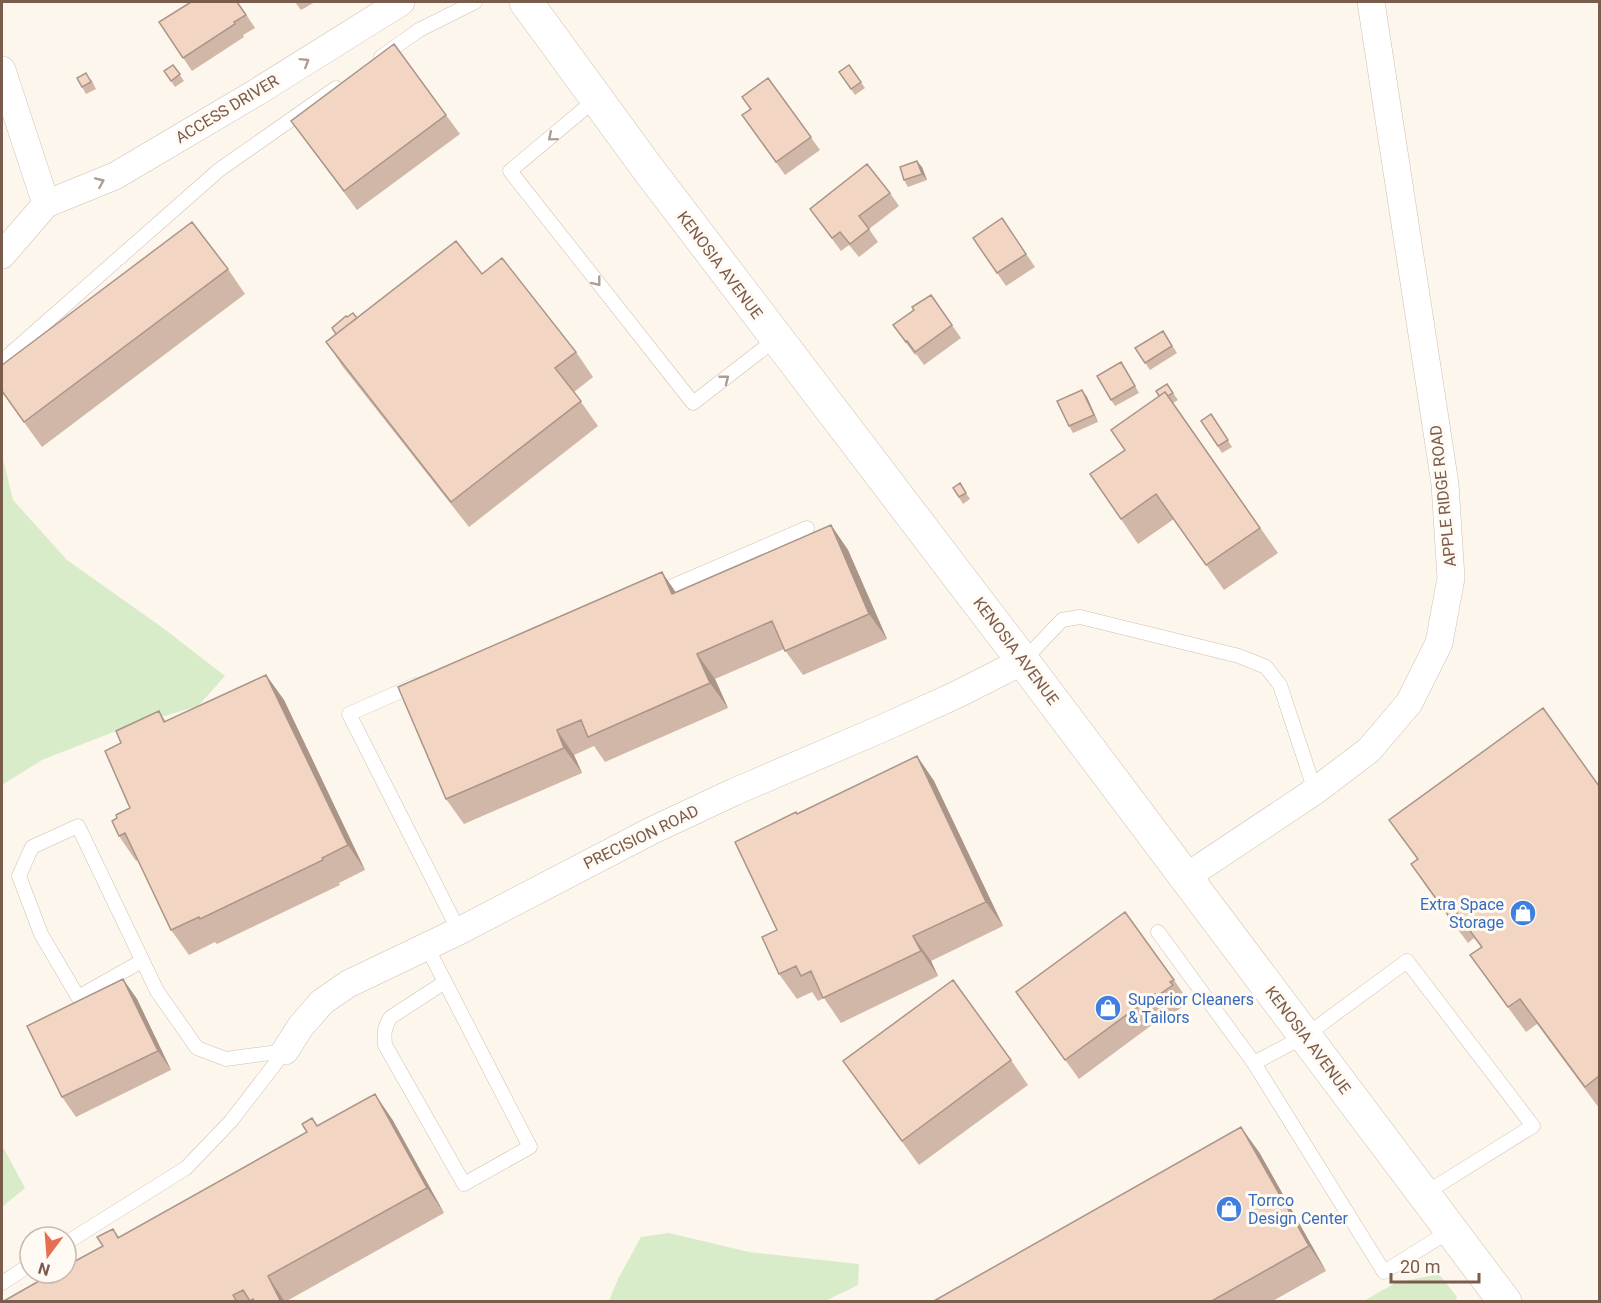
<svg xmlns="http://www.w3.org/2000/svg" width="1601" height="1303" viewBox="0 0 1601 1303" font-family="Roboto,sans-serif">
<rect width="100%" height="100%" fill="#fdf6ec"/>
<path fill="#d8ecc9" d="M2 455 13 500 67 560 163 628 225 676 198 706 121 729 42 760 2 785Z
M2 1145 25 1188 2 1207Z
M669 1233 749 1252 859 1264 858 1285 825 1301H609L618 1279 641 1237Z
M1439 1274 1457 1297 1455 1301H1364L1395 1283Z"/>
<g fill="none" stroke-linecap="round" stroke-linejoin="round">
<defs>
<path id="service" d="M381 57 419 30 475 2
M596 99 510 171 693 403 776 339
M2 361 219 170 336 88
M657 593 807 528
M1023 661 1062 620 1080 617 1239 656 1266 667 1280 685 1315 791
M415 685 349 714 459 931
M1158 932 1254 1063
M427 947 530 1147 464 1184 385 1045C384 1034 384 1026 391 1017L445 982
M142 961 78 997 41 934 19 876 32 847 78 826 157 991 197 1048 226 1059 285 1051
M1424 1194 1533 1126 1407 961 1305 1036 1254 1063 1384 1272 1451 1230
M66 1243 186 1168 231 1121 285 1051
M2 1283 30 1265"/>
<path id="minor" d="M2 70 46 204
M2 255 46 204 115 176 257 92 401 2
M1186 877 1315 791 1369 750 1409 703 1439 643 1451 578 1445 484 1371 2
M285 1051 301 1026 322 1002 348 984 459 931 651 831 734 792 883 728 956 695 1023 661"/>
<path id="tertiary" d="M526 2 648 169 1023 661 1505 1302"/>
</defs>
<use href="#service" stroke="#d1beb0" stroke-width="15"/>
<use href="#minor" stroke="#d1beb0" stroke-width="28"/>
<use href="#tertiary" stroke="#d1beb0" stroke-width="34"/>
<use href="#service" stroke="#fff" stroke-width="14"/>
<use href="#minor" stroke="#fff" stroke-width="27"/>
<use href="#tertiary" stroke="#fff" stroke-width="33"/>
</g>
<path fill="#d1b7a8" d="M238 2 255 28 243 35 244 37 192 71 159 22Z
M295 2H315L301 10Z
M173 65 184 81 175 87 164 71Z
M849 65 865 88 855 95 839 72Z
M768 78 820 150 785 175 742 115 750 109 742 97Z
M91 79 96 89 86 94 82 87Z
M446 115 460 134 357 210 291 121Z
M922 167 927 180 908 187 904 180Z
M890 193 899 206 869 229 878 242 859 257 849 245 841 251 810 209Z
M1002 218 1035 267 1006 286 973 238Z
M228 269 245 294 42 447 2 392V365Z
M482 274 576 352 593 377 574 392 598 426 469 527 343 367 326 342 336 334 347 317 357 318Z
M931 295 961 338 924 365 916 354 915 355 893 325 914 310Z
M1163 331 1177 353 1150 370 1135 348Z
M1125 368 1139 393 1115 406 1111 400Z
M1173 393 1178 400 1173 403 1278 553 1224 590 1174 519 1138 544 1090 474 1125 450 1159 396Z
M1087 397 1098 422 1073 433 1069 426Z
M1211 414 1232 447 1222 453 1201 421Z
M953 488 964 490 970 499 963 504Z
M831 525 848 550 887 639 803 675 784 649 715 679 728 708 605 762 594 746 574 755 582 773 464 824 446 799 676 592Z
M266 675 284 700 365 870 339 883 340 885 217 944 215 942 189 955 171 930 138 860 136 861 119 836 117 818 130 808 121 743 159 711 166 722Z
M917 756 934 781 1003 926 931 961 938 976 841 1023 824 998 818 1001 812 992 797 999 779 974 777 930 798 814Z
M1599 786V1108L1537 1024 1526 1032 1488 980 1470 955 1481 947 1474 938 1468 943 1428 889 1411 864 1417 859 1389 820Z
M123 979 137 999 171 1070 76 1117 62 1097Z
M1174 980 1187 999 1184 1001 1186 1004 1170 1016 1168 1013 1079 1079 1016 992Z
M1011 1060 1028 1085 919 1165 843 1061Z
M392 1119 444 1213 285 1302H2L103 1246 113 1229 119 1237 318 1126Z
M1259 1152 1326 1271 1271 1302H932Z"/>
<path fill="#aa9588" d="M917 161 922 167 927 180 922 174Z
M1082 390 1087 397 1098 422 1094 415Z
M831 525 848 550 887 639 869 614Z
M662 572 679 597 672 594Z
M697 654 715 679 728 708 710 683Z
M266 675 284 700 365 870 348 845Z
M557 730 574 755 582 773 564 748Z
M917 756 934 781 1003 926 986 902Z
M913 936 931 961 938 976 921 951Z
M123 979 137 999 171 1070 158 1051Z
M375 1094 392 1119 444 1213 427 1188Z
M1241 1127 1259 1152 1326 1271 1309 1246Z
M268 1276 285 1302H281Z"/>
<path fill="#f3d5c3" stroke="#aa9588" stroke-width="1.5" d="M191 2H237L246 15 234 22 235 24 183 58 159 22Z
M394 44 446 115 344 191 291 121Z
M173 65 180 74 171 81 164 71Z
M849 65 861 82 851 89 839 72Z
M86 73 91 82 82 87 77 78Z
M768 78 811 137 776 162 742 115 751 109 742 97Z
M917 161 922 174 904 180 900 167Z
M867 164 890 193 859 216 869 229 850 244 840 232 832 238 810 209Z
M1002 218 1026 254 997 273 973 238Z
M192 222 228 269 24 422 2 391V365Z
M456 241 482 274 502 258 576 352 555 368 581 401 451 502 326 342Z
M931 295 952 325 915 352 907 341 906 342 893 325 914 310 912 307Z
M353 313 357 318 336 334 332 328 346 316 347 317Z
M1163 331 1172 346 1145 363 1135 348Z
M1121 362 1135 386 1111 400 1097 376Z
M1167 384 1173 393 1168 396 1165 392 1159 396 1156 391Z
M1082 390 1094 415 1069 426 1057 401Z
M1165 392 1260 528 1206 565 1156 494 1121 519 1090 474 1125 450 1111 430Z
M1211 414 1228 440 1218 446 1201 421Z
M960 483 966 493 959 497 953 488Z
M831 525 869 614 785 651 772 621 697 654 710 683 588 737 581 720 557 730 564 748 446 799 398 687 662 572 672 594Z
M266 675 348 845 322 858 323 860 200 919 199 917 171 930 125 833 119 836 112 821 117 818 116 815 130 808 105 751 121 743 116 731 159 711 164 722Z
M1543 708 1599 786V1076L1585 1087 1520 999 1508 1007 1470 955 1482 947 1457 913 1450 918 1411 864 1418 859 1389 820Z
M917 756 986 902 913 936 921 951 823 998 811 971 801 976 796 966 779 974 762 937 777 930 735 842 796 812 797 814Z
M1125 912 1174 980 1170 982 1173 985 1157 996 1155 994 1065 1060 1016 992Z
M123 979 158 1051 62 1097 27 1026Z
M953 980 1011 1060 902 1141 843 1061Z
M375 1094 427 1188 268 1276 281 1302H254L253 1299 250 1301 243 1290 233 1295 237 1302H2L53 1273H66V1266L103 1246 97 1237 113 1229 118 1238 307 1132 302 1124 312 1118 317 1126Z
M1241 1127 1309 1246 1210 1302H932Z"/>
<defs><path id="oneway-chevron" d="M-2-3.5L2.5 0L-2 3.5" fill="none" stroke-width="1.6" stroke-linecap="round" stroke-linejoin="round" transform="scale(1.5)"/></defs>
<g stroke="#af9d94">
<use href="#oneway-chevron" transform="translate(305 62) rotate(-32)"/>
<use href="#oneway-chevron" transform="translate(552 137) rotate(140)"/>
<use href="#oneway-chevron" transform="translate(100 182) rotate(-23)"/>
<use href="#oneway-chevron" transform="translate(597 282) rotate(52)"/>
<use href="#oneway-chevron" transform="translate(725 379) rotate(-38)"/>
</g>
<defs>
<symbol id="shop-disc" viewBox="-11 -11 22 22"><circle r="9.5" fill="#3f7fe0" stroke="#fffaf3"/><path d="M-5-2.5h2.3a2.7 3.5 0 0 1 5.4 0H5L5.5 6h-11ZM-1.5-2.5h3a1.5 2.3 0 0 0-3 0Z" fill="#fff"/></symbol>
</defs>
<g fill-rule="evenodd">
<use href="#shop-disc" x="1508" y="898" width="30" height="30"/>
<use href="#shop-disc" x="1093" y="993" width="30" height="30"/>
<use href="#shop-disc" x="1214" y="1194" width="30" height="30"/>
</g>
<g text-anchor="middle" dominant-baseline="central" stroke-width="6" stroke-linejoin="round" paint-order="stroke">
<g font-size="16" fill="#7a5c4d" stroke="#fffaf3">
<text transform="translate(227 109) rotate(-31)">ACCESS DRIVER</text>
<text transform="translate(720 265) rotate(53)">KENOSIA AVENUE</text>
<text transform="translate(1443 496) rotate(-96)">APPLE RIDGE ROAD</text>
<text transform="translate(1016 651) rotate(53)">KENOSIA AVENUE</text>
<text transform="translate(641 837) rotate(-26)">PRECISION ROAD</text>
<text transform="translate(1308 1040) rotate(53)">KENOSIA AVENUE</text>
</g>
<g font-size="16" fill="#366cbe" stroke="#fffaf3" text-anchor="start">
<text x="1504" y="904" text-anchor="end">Extra Space<tspan x="1504" dy="18">Storage</tspan></text>
<text x="1128" y="999">Superior Cleaners<tspan x="1128" dy="18">&amp; Tailors</tspan></text>
<text x="1248" y="1200">Torrco<tspan x="1248" dy="18">Design Center</tspan></text>
</g>
</g>
<rect width="1601" height="1303" fill="none" stroke="#7a5c4d" stroke-width="6"/>
<g transform="translate(48 1255) rotate(196)"><circle r="28" fill="#fffaf3" stroke="#cabbb1" stroke-width="1.5"/>
<path d="M0-4.5L10 22L0 15L-10 22Z" fill="#e76f51"/>
<text y="-9" font-size="16" font-weight="bold" text-anchor="middle" fill="#7a5c4d">N</text>
</g>
<path d="M1391 1273v9h88v-9" fill="none" stroke="#7a5c4d" stroke-width="3"/>
<text x="1400" y="1273" font-size="18" fill="#7a5c4d" stroke="#fffaf3" stroke-width="4.5" paint-order="stroke">20 m</text>
</svg>
